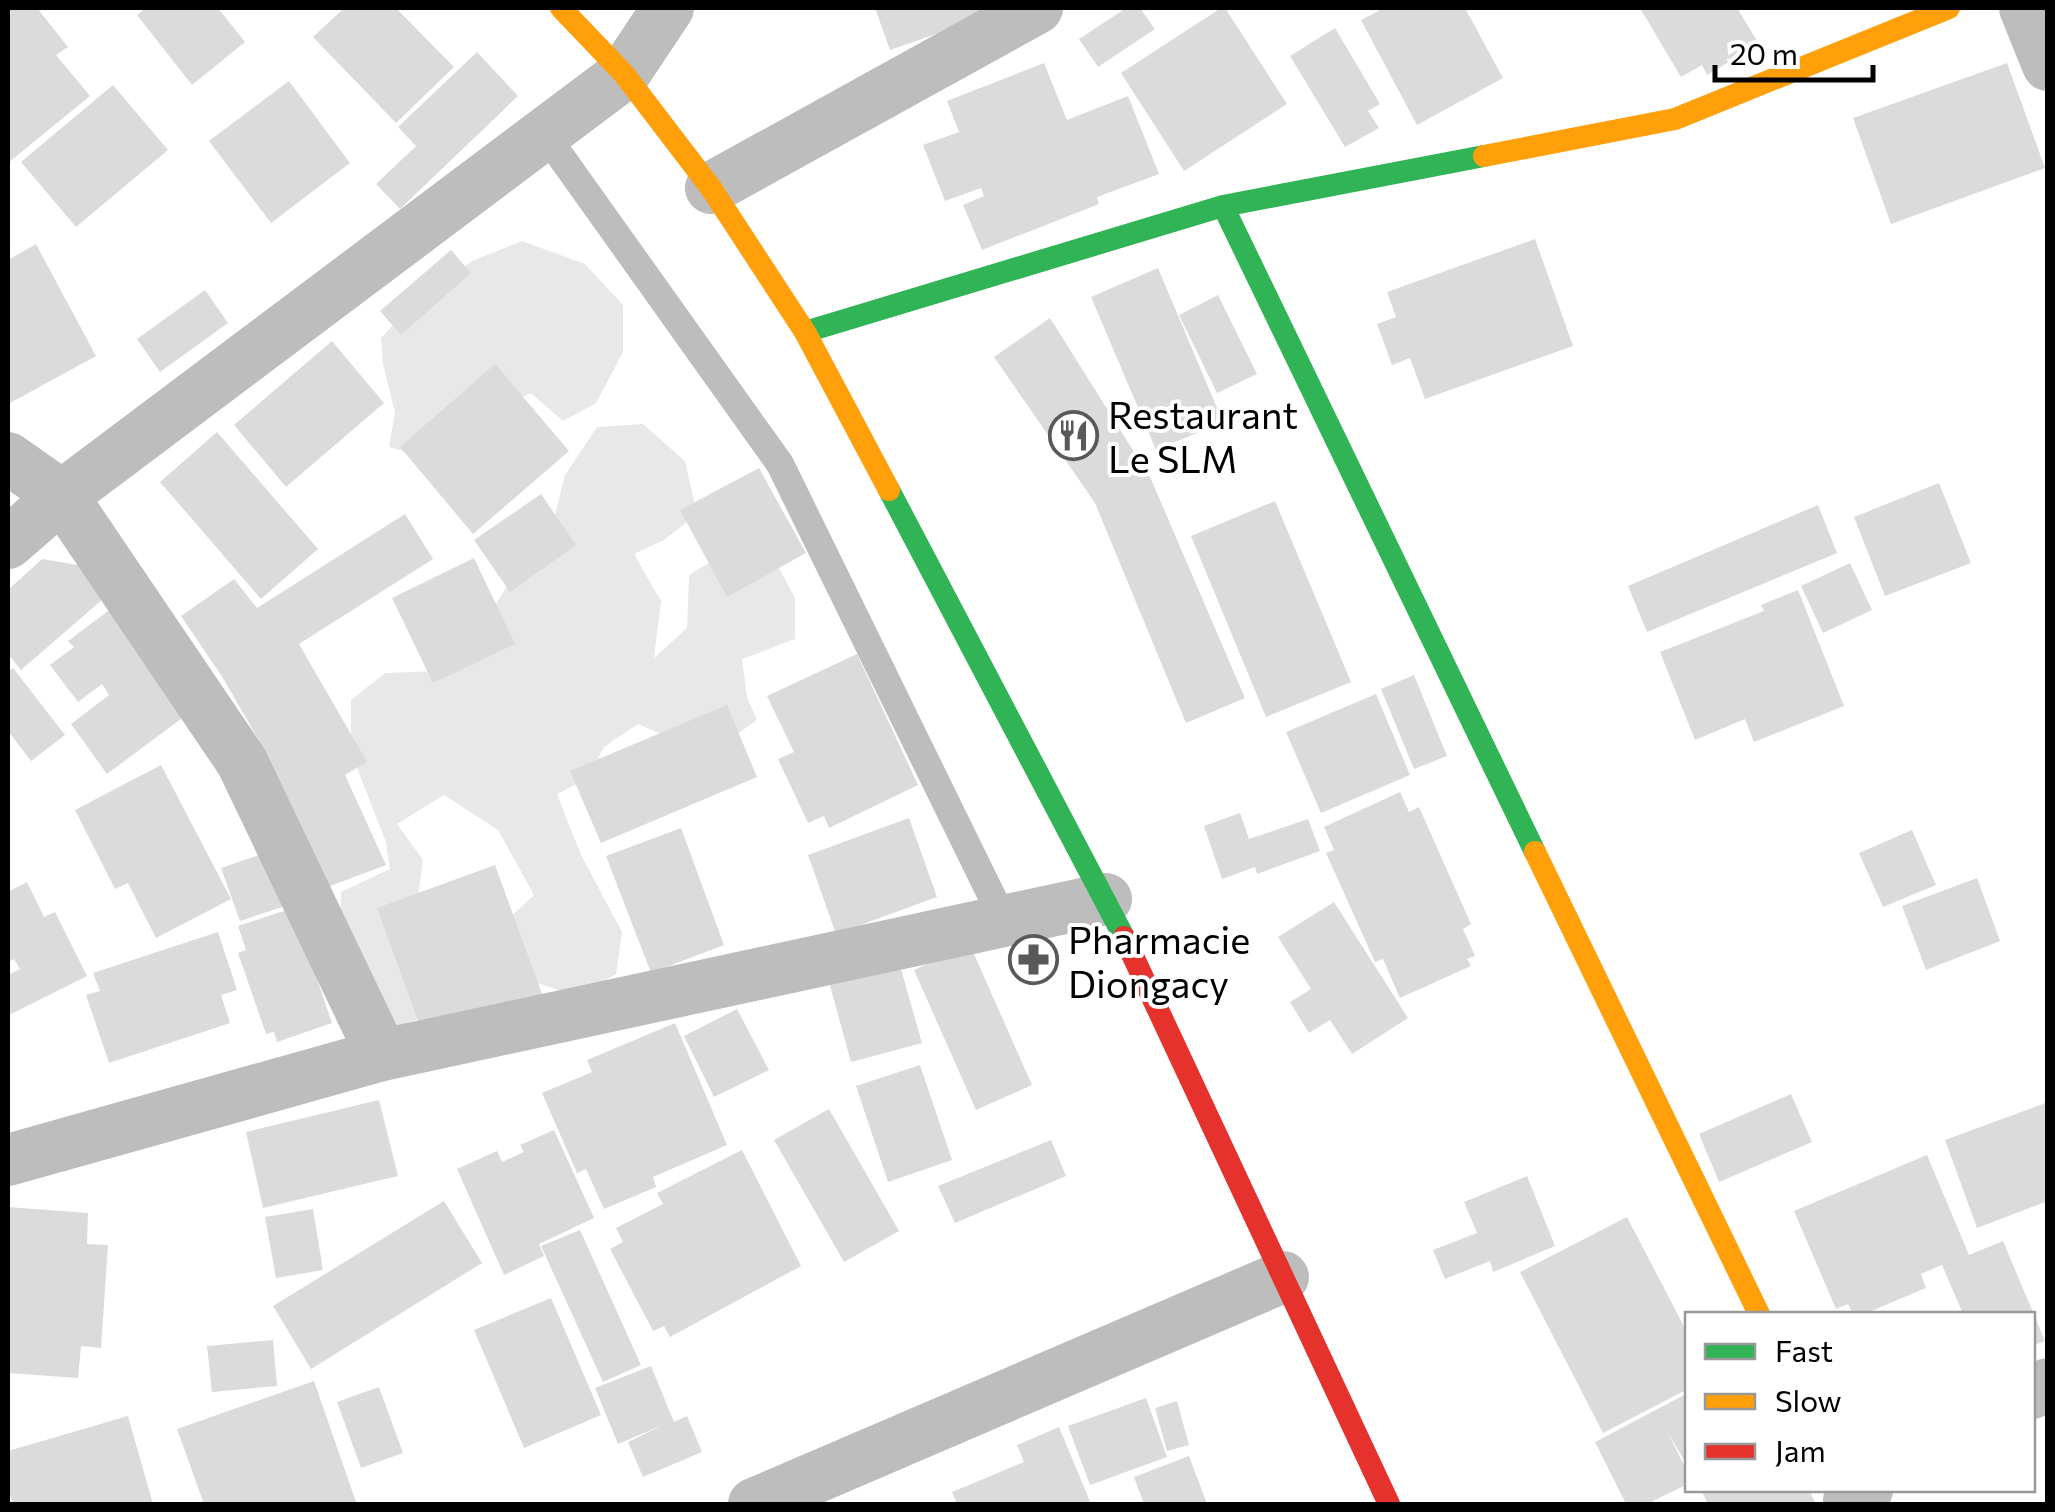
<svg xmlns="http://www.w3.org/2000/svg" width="2055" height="1512" viewBox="0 0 2055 1512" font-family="Commissioner,sans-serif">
<rect width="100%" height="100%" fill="#fff"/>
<path fill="#e8e8e8" d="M522 241 585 264 623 305V352L596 403 563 421 531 393 470 422 444 463 389 447 395 413 383 364 381 338 403 314 472 261Z
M643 424 685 461 697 514 664 540 634 554 661 601 654 658 687 628 689 575 735 547H768L795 598V639L742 659 747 697 757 720 722 745 673 739 638 724 604 747 587 779 557 794 581 855 622 932 616 974 578 996 521 978 506 921 534 895 498 830 444 795 397 824 423 860 417 904 434 1015 393 1027 340 937 341 892 390 869 386 842 351 753V700L385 673 438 671 476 635 515 574 550 535 565 475 597 427Z"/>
<path fill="#dbdbdb" d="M8 8H37L68 47 56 55 90 96 8 163Z
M146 8H218L245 42 192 85 137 15Z
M344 8H396L454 67 396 123 313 37Z
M875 8H1011L890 50Z
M1126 8H1140L1155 29 1098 67 1079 39Z
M1221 8H1225L1287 104 1184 171 1121 73Z
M1384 8H1465L1503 78 1417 125 1361 20Z
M1640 8H1737L1759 44 1707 75 1702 65 1681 77Z
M1335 28 1380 104 1368 111 1379 128 1345 147 1290 56Z
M477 52 518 96 400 209 376 184 416 146 398 127Z
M1044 63 1067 120 1128 96 1159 174 1097 197 1099 204 982 250 963 205 984 196 981 188 945 201 923 145 959 132 947 101Z
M2007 63 2045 168 1891 224 1853 118Z
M289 81 350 163 271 223 209 141Z
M113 85 168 150 76 227 21 162Z
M1535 239 1573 346 1425 399 1410 358 1392 365 1377 324 1396 317 1387 292Z
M36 244 96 356 10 403 8 398V260Z
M451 250 471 273 401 335 380 311Z
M1158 268 1223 422 1156 450 1091 297Z
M205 290 228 323 160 372 137 339Z
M1218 295 1257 374 1217 393 1179 315Z
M1050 318 1151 479 1245 698 1186 723 1095 503 994 357Z
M332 341 384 403 286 487 234 425Z
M495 364 569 451 473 534 400 447Z
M217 432 318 549 261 599 160 482Z
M759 468 806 553 727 597 680 510Z
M1939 483 1971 563 1885 596 1854 517Z
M541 494 576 545 510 592 474 540Z
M1275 501 1351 682 1266 717 1191 536Z
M1818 505 1837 553 1647 632 1628 586Z
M405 514 433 559 299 644 367 762 345 775 386 865 325 888 266 753 223 678 181 616 234 579 257 608Z
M474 558 515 644 433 683 392 598Z
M42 559 78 565 103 599 21 670 8 654V590Z
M1850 563 1872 610 1823 633 1801 586Z
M1798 590 1844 706 1754 742 1745 719 1695 740 1660 652 1764 611 1761 605Z
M112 608 189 713 107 774 71 724 109 695 102 684 78 702 50 665 74 647 68 641Z
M857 654 918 785 829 828 824 816 808 823 778 759 794 752 767 696Z
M13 668 65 735 31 761 8 731V672Z
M1414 675 1447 756 1414 769 1381 689Z
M1376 694 1410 775 1321 813 1286 732Z
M727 705 757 777 601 843 570 771Z
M161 765 231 899 156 938 128 883 115 889 75 810Z
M1400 792 1409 812 1419 807 1471 924 1463 929 1475 956 1467 959 1471 966 1400 998 1383 959 1375 962 1326 853 1334 850 1324 827Z
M1240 813 1249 839 1308 819 1320 851 1257 874 1255 867 1222 879 1204 826Z
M909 818 937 897 836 934 808 855Z
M681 828 724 945 651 973 606 856Z
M1912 830 1936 885 1883 907 1859 853Z
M274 850 291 904 240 921 221 868Z
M495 865 542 994 424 1037 377 908Z
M1977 878 2000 941 1926 970 1902 906Z
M27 882 44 917 55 912 87 976 9 1015 8 975 20 969 14 959 8 962V892Z
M1334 902 1408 1018 1352 1054 1330 1020 1309 1033 1290 1002 1311 989 1278 937Z
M293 908 332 1023 277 1042 274 1032 266 1034 238 953 246 950 238 926Z
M218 932 237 990 221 995 230 1023 109 1063 86 995 100 991 93 973Z
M970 945 1032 1085 976 1110 914 970Z
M899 962 922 1043 851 1062 829 982Z
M737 1009 769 1070 714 1097 684 1036Z
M675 1023 727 1145 653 1177 656 1187 604 1209 586 1169 577 1173 542 1093 592 1072 587 1060Z
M920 1065 952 1160 888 1182 856 1086Z
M1791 1094 1812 1142 1719 1182 1699 1134Z
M379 1100 398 1176 263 1208 246 1132Z
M2048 1102V1201L1977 1228 1945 1140Z
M829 1109 899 1231 844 1262 774 1140Z
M554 1130 594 1218 539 1244 544 1256 504 1275 457 1169 497 1151 502 1162 524 1152 520 1145Z
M1051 1140 1066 1176 955 1223 938 1186Z
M742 1150 801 1266 670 1337 664 1326 653 1331 610 1249 623 1242 616 1228 663 1204 657 1193Z
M1927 1155 1969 1255 2003 1241 2045 1341 2032 1346V1314H1963L1942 1265 1921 1274 1926 1288 1864 1314H1853L1848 1304 1836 1309 1794 1211Z
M1527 1176 1555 1246 1493 1272 1490 1261 1445 1279 1433 1250 1477 1233 1464 1202Z
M444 1201 482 1263 311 1369 273 1306Z
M8 1207 88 1213 87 1244 108 1245 101 1348 81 1346 78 1378 8 1373Z
M313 1209 323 1270 276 1278 265 1217Z
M1627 1217 1688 1334V1389L1603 1433 1520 1272Z
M580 1230 641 1365 603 1382 541 1246Z
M551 1298 601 1415 524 1448 474 1330Z
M273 1340 277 1386 212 1392 207 1346Z
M651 1366 674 1422 687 1416 702 1452 643 1477 628 1442 663 1425 618 1444 595 1388Z
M314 1381 356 1502 348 1504H204L177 1429Z
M379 1387 403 1453 361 1468 337 1402Z
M1688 1393V1467L1668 1433 1688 1473V1484L1647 1504H1626L1595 1442Z
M1146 1398 1167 1457 1090 1485 1068 1426Z
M1177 1401 1189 1445 1167 1451 1155 1408Z
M128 1416 153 1504H13L8 1487V1451Z
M1059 1427 1091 1504H957L952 1492 1024 1462 1017 1445Z
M1189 1456 1207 1504H1144L1134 1477Z
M1701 1490H1809L1816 1504H1708Z"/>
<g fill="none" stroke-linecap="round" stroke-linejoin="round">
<path stroke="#bdbdbd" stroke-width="28" d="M544 133 780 464 1004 921"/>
<path stroke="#bdbdbd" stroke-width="52" d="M2025 8 2048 65
M711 188 1037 8
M8 458 62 496 242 762 382 1055
M8 543 62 496 624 74 668 8
M8 1160 382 1055 1106 899
M2032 1393 2048 1384
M1849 1500 1867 1490
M754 1504 1283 1277"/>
<path stroke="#30b455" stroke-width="22" d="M1223 206 1535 852
M805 332 1223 206 1484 156
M889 490 1124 937"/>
<path stroke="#ff9f0a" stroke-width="22" d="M561 8 624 74 711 188 805 332 889 490
M1484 156 1675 119 1949 8
M1535 852 1759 1314"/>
<path stroke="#e5322d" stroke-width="22" d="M1124 937 1389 1504"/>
</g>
<defs>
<symbol id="restaurant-ring" viewBox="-11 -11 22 22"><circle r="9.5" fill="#fff" stroke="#595959" stroke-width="1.5"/><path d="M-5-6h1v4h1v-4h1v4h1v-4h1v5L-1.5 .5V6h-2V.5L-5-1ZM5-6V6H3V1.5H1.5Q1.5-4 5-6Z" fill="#595959"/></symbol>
<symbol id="pharmacy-ring" viewBox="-11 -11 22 22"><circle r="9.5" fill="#fff" stroke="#595959" stroke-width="1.5"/><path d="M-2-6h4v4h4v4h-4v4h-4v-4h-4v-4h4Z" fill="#595959"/></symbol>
</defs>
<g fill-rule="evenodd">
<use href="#restaurant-ring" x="1046" y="408" width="55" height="55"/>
<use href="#pharmacy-ring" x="1006" y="932" width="55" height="55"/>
</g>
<g text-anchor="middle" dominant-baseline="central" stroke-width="8" stroke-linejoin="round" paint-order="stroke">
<g font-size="38" fill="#000" stroke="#fff" text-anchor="start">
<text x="1108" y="413">Restaurant<tspan x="1108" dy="44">Le SLM</tspan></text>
<text x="1068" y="938">Pharmacie<tspan x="1068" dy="44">Diongacy</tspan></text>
</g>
</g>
<rect width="2055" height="1512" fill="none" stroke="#000000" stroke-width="20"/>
<rect x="1685" y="1312" width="350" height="180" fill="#ffffff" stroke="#999999" stroke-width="2.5"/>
<rect x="1705" y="1344" width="50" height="15" fill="#30b455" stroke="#999999" stroke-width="2.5"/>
<text x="1775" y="1362" font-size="30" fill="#000000">Fast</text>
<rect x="1705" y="1394" width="50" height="15" fill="#ff9f0a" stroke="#999999" stroke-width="2.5"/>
<text x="1775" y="1412" font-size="30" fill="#000000">Slow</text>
<rect x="1705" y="1444" width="50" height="15" fill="#e5322d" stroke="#999999" stroke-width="2.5"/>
<text x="1775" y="1462" font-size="30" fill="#000000">Jam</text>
<path d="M1715 65v15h158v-15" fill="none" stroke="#000000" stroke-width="5"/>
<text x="1730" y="65" font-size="30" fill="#000000" stroke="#ffffff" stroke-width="8" paint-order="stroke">20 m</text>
</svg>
